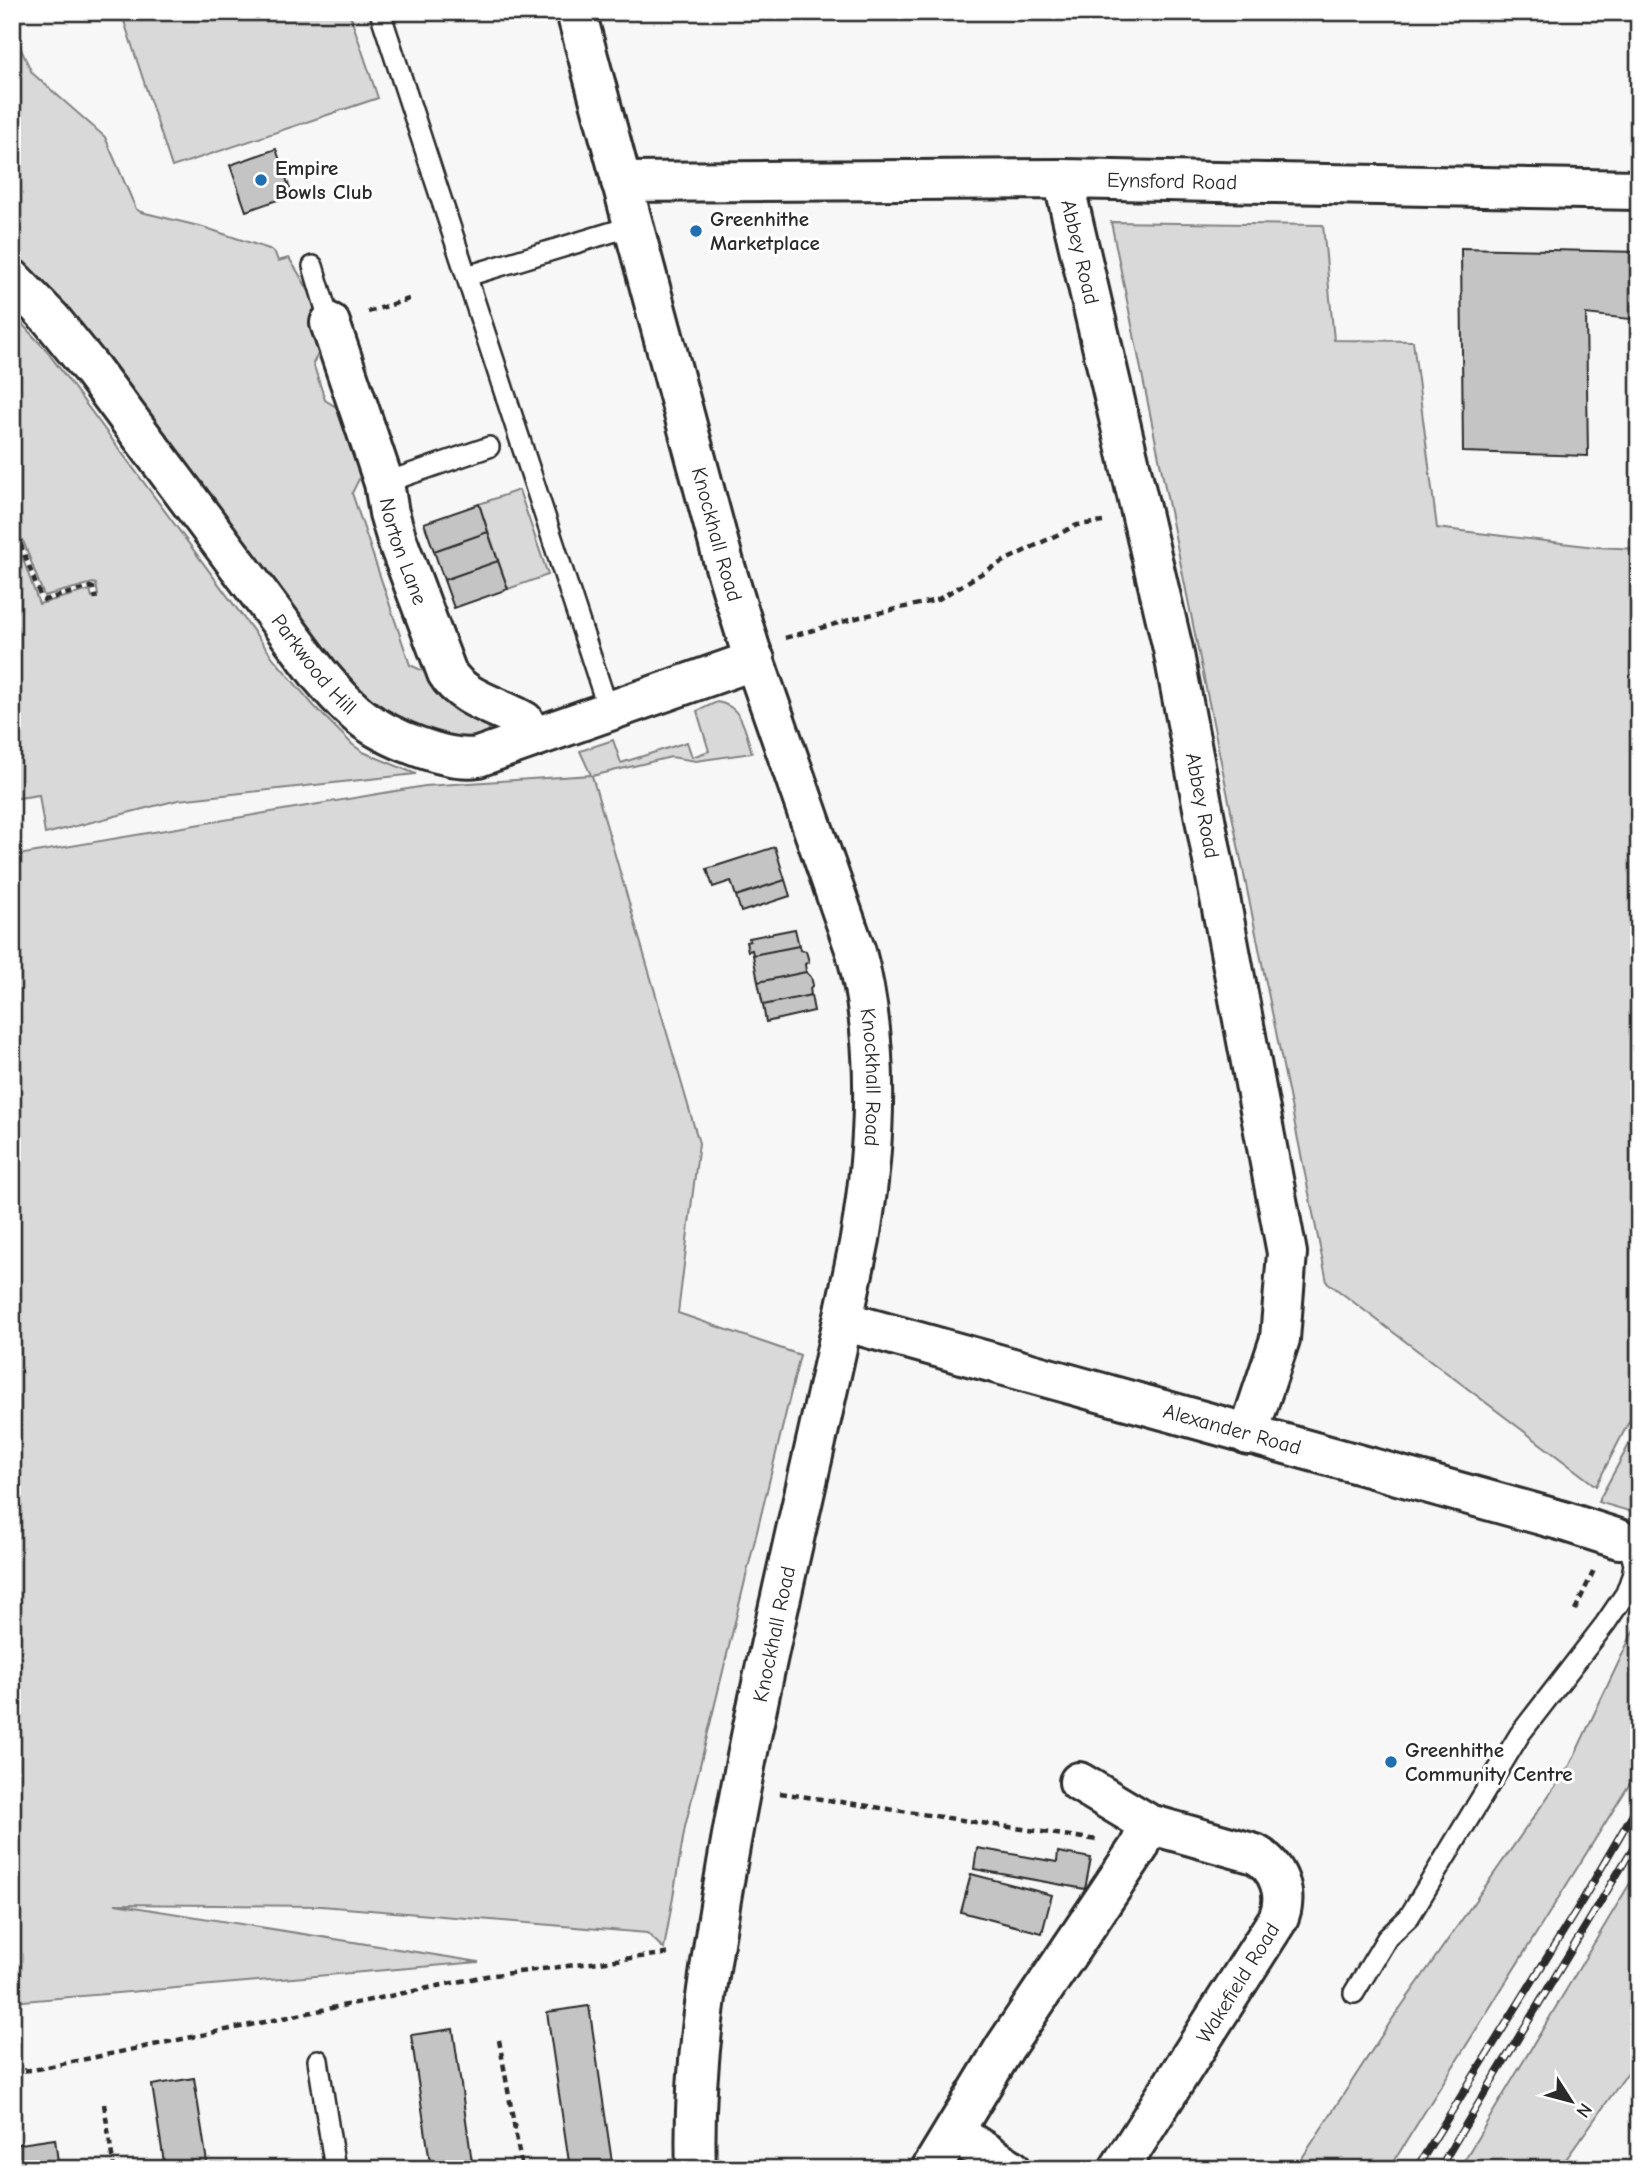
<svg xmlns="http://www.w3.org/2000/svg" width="1651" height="2181" viewBox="0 0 1651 2181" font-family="'Comic Neue',sans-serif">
<rect width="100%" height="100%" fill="#f7f7f7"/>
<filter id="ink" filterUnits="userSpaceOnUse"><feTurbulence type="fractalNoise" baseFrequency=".0143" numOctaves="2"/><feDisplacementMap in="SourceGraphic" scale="14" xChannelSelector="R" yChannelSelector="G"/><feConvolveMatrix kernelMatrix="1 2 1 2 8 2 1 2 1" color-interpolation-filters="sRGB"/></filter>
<g filter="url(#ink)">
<path fill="#d9d9d9" stroke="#828282" stroke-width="2" d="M121 12H349L378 98 172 167Z
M12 30 32 73 105 137 136 209 141 212 203 227 269 249 275 253 278 261 289 258C308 289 337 328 313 363L325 400 341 410 363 471 352 493 410 665 428 673 438 694 489 718C489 723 490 730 487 734 471 754 387 714 367 706L12 260Z
M1111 222 1323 225 1334 340 1413 341 1437 528 1595 547 1639 549V1402L1596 1486 1327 1282Z
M12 313 46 350 274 659 314 706 353 745 363 752 416 774 178 800 45 834 39 795 12 799V542L18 545 39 604 90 590 92 597 98 595 96 584 93 583 44 596 24 543 17 534 12 535Z
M519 490 548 575 508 589 479 504Z
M717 702C743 706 745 731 752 753L696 761 671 757 592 776 699 1143 678 1313 800 1355 685 1827 664 1949 647 1933 321 1906 115 1904 479 1962 12 2002V856L425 786 591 775 580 751 613 740 621 763 687 742 692 757 709 751 697 711Z
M1639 1426V1514L1598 1502Z
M1639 1619V1769L1389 2169H1295L1391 2021 1570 1765Z
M1639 1868V2057L1559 2169H1459Z"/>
<path fill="#c4c4c4" stroke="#2b2b2b" stroke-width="2" d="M276 149 292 195 246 211 230 165Z
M1461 248 1639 252V320L1586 314 1588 456 1463 452Z
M479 504 488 532 434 551 424 523Z
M488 532 498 561 444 580 434 551Z
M498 561 508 589 454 608 444 580Z
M775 847 785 880 736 896 731 881 713 887 707 869Z
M785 880 790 896 741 912 736 896Z
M795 929 799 946 753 955 752 950 748 951 746 942 750 941 749 938Z
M799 946 800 950 806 951 809 962 805 964 806 972 758 982 753 955Z
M806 972 811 977 813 985 810 988 811 995 763 1005 758 982Z
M811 995 814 1011 766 1022 763 1005Z
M977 1848 1057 1862 1058 1852 1091 1858 1085 1889 974 1869Z
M971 1874 1052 1895 1042 1933 961 1912Z
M589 2006 613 2169H570L547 2012Z
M453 2029 473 2169H431L411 2035Z
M194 2078 208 2169H165L152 2085Z
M55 2139 59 2169H16L13 2145Z"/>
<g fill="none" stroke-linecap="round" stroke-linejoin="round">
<defs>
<path id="service" d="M380 12 609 712
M313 266 330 323
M467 276 632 226
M384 483 489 447
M1354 1993 1387 1938 1409 1917 1520 1734 1605 1624 1626 1593 1632 1576 1634 1564 1631 1553 1619 1539
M318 2060 335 2169"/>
<g id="minor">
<path id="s1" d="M576 12 724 563 750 648 856 952C881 1045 876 1144 860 1239 818 1448 763 1654 727 1864 710 1964 692 2067 696 2169"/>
<path id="s2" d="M1063 179 1173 649 1287 1253 1280 1339 1248 1435"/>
<path id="s3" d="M621 182 1063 179 1639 190"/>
<path id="s4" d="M12 279 51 319 93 371 319 674C332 689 345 705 361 717 386 737 446 762 478 757L755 660"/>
<path id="s5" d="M330 323 384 483 389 513 397 540 447 673C462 699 499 706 524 721L531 738"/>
<path id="s6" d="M843 1321 1563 1521 1619 1539"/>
<path d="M1079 1782 1149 1824 1255 1854C1278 1866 1289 1894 1278 1919L1119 2169"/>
<path d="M954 2132 1011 2169"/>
<path d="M931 2169 1005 2047 1139 1847 1149 1824"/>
</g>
</defs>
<use href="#service" stroke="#2b2b2b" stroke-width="24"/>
<use href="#minor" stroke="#2b2b2b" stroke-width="44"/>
<path stroke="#2b2b2b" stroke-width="4.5" stroke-dasharray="7 5" stroke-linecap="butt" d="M368 312 409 299
M12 538 15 537 19 540 41 598 44 600 90 587 93 588 96 599
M785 638 860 617 937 600 996 565 1077 525 1103 522
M1575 1610 1594 1570
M780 1793 1097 1840
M499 2040 522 2169
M12 2071 33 2070 486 1976 672 1953
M104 2104 114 2169"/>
<use href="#service" stroke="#fff" stroke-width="19"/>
<use href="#minor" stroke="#fff" stroke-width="38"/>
<defs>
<path id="rail" d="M1416 2169 1582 1901 1639 1803
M1439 2169 1639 1838"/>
</defs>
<use href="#rail" stroke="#2b2b2b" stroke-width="8"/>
<use href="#rail" stroke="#fff" stroke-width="5" stroke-dasharray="16" stroke-linecap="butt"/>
</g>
</g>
<g fill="#1f6fb2" stroke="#fff" stroke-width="2.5">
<circle cx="261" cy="180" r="7"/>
<circle cx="696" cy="231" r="7"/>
<circle cx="1391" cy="1762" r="7"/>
</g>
<g text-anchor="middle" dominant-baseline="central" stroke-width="6" stroke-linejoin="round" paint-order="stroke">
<g font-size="21" font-weight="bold" fill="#2b2b2b" stroke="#fff" text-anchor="start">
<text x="275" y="168">Empire<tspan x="275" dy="24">Bowls Club</tspan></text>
<text x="710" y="219">Greenhithe<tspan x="710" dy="24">Marketplace</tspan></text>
<text x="1405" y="1750">Greenhithe<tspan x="1405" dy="24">Community Centre</tspan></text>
</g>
<g font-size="21" fill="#2b2b2b" stroke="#fff">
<text stroke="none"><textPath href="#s3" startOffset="551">Eynsford Road</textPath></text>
<text stroke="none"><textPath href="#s2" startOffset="75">Abbey Road</textPath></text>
<text stroke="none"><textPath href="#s1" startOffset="541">Knockhall Road</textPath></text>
<text stroke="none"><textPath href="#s5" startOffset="240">Norton Lane</textPath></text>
<text stroke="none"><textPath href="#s4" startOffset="490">Parkwood Hill</textPath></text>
<text stroke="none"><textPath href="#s2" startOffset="642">Abbey Road</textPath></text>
<text stroke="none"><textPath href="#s1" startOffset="1108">Knockhall Road</textPath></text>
<text stroke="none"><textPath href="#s6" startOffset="404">Alexander Road</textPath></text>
<text transform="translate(774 1634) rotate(-78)">Knockhall Road</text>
<text transform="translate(1238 1983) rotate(-58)">Wakefield Road</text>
</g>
</g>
<rect width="1651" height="2181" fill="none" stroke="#fff" stroke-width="42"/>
<rect x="21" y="21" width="1609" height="2139" fill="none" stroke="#2b2b2b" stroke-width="2.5" filter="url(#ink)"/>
<g transform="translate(1571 2101) rotate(126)" stroke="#ffffff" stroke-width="5" paint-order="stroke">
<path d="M0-5L12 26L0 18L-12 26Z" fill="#2b2b2b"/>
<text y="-10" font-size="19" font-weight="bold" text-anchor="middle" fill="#2b2b2b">N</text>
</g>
</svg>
